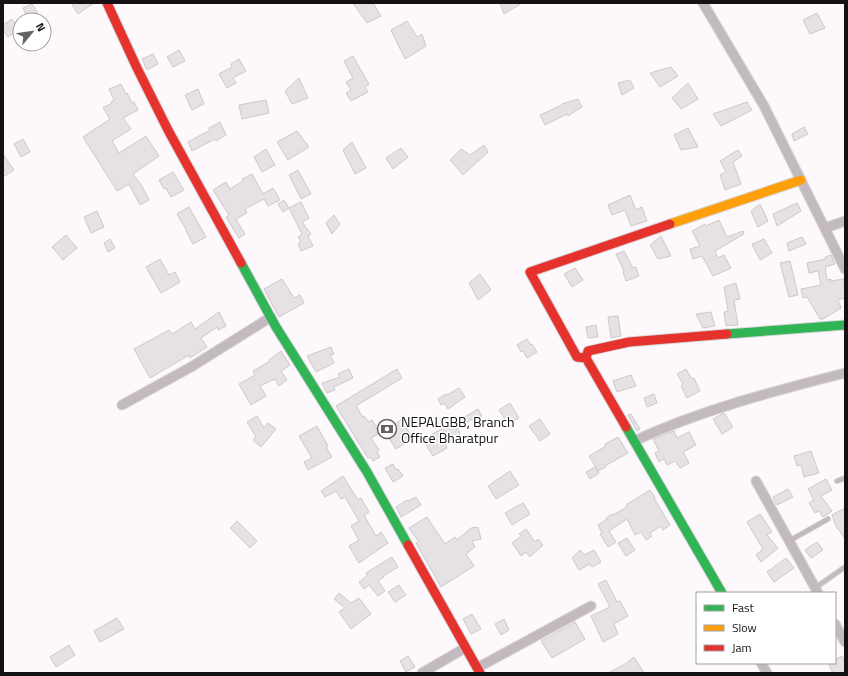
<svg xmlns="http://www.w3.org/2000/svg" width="848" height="676" viewBox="0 0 848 676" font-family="'Titillium Web',sans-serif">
<rect width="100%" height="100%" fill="#fdf8fb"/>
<path fill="#e5e1e4" stroke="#ccc8cb" d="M71 3H94L78 14Z
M353 3H373L381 16 367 23Z
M500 3H522L504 14Z
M32 4 34 7 41 20H28L23 8Z
M817 13 825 28 810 34 803 20Z
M12 19 19 29 8 37 3 30V25Z
M407 21 417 37 422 34 426 46 405 59 391 30Z
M179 50 185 61 173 67 167 57Z
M153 54 158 64 147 70 142 59Z
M353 56 369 84 365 87 368 92 351 101 346 93 351 90 346 82 353 78 344 61Z
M239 59 246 71 233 78 236 83 227 88 219 74 232 67 231 64Z
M671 67 678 76 660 87 650 73Z
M299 78 308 98 292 104 285 91Z
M630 80 634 88 622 95 618 83Z
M688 83 698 99 681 109 672 98Z
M121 84 126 94 127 93 132 103 134 102 138 110 123 118 131 129 112 141 119 153 146 136 159 156 133 174 142 186 149 200 140 205 129 184 117 191 83 137 110 119 103 108 112 103 111 102 114 100 109 89Z
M198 89 204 104 192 110 185 95Z
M578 99 582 107 568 116 567 114 545 125 540 115 562 105V104Z
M266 100 269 113 242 119 239 105Z
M747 102 752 110 721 126 713 114Z
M220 122 226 135 216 141 215 139 192 151 188 142 210 130 209 128Z
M804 127 808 134 794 141 792 134Z
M688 128 698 147 681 150 674 135Z
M297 131 309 147 288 160 277 142Z
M23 139 30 152 21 157 14 144Z
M352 142 366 168 355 174 343 150Z
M484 145 488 152 463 175 450 160 461 149 470 155Z
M401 148 408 157 393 169 386 158Z
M266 149 275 165 262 172 254 157Z
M738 150 742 156 733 162 741 184 725 190 720 175 726 172 720 161Z
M3 154 14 170 3 177Z
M298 170 311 194 301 199 289 175Z
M173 172 184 190 171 197 166 188 164 189 159 180Z
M252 174 263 194 273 188 280 200 268 206 264 199 245 209 247 213 236 219 245 234 239 238 226 217 229 215 213 190 226 182 230 189 243 181 242 179Z
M630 195 636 210 642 207 647 221 631 226 625 210 612 215 608 205Z
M284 200 289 208 283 212 278 204Z
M301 202 309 218 302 222 311 234 308 236 313 246 301 251 298 244 301 242 298 237 302 234 289 208Z
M797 203 801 211 777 226 773 214Z
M760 204 768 221 758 227 751 211Z
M189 207 206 237 193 244 186 231H187L177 214Z
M97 211 104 227 91 233 84 217Z
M334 215 340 224 332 234 326 223Z
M719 220 727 237 743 231 744 234 715 251 718 258 724 255 731 268 713 276 702 256 693 259 690 249 700 246 692 231 705 224 706 226Z
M66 235 77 248 63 260 52 247Z
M661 236 671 256 658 259 650 245Z
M802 237 806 244 789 251 787 243Z
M110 239 115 248 108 252 104 243Z
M764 239 772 253 760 260 752 244Z
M624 251 633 268 636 267 639 276 626 281 623 272 624 271 616 254Z
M831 255 835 264 825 267 827 280 831 279V281L844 279 845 298 838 300 841 308 823 319H820L807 297 803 298 801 289 821 285 818 271 809 273 807 263 826 259 825 257Z
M160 259 169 275 175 272 180 282 161 293 146 267Z
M790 261 798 295 789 297 780 263Z
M575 268 583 280 572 287 564 274Z
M480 274 491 290 478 300 469 283Z
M282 279 294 298 300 295 304 303 279 317 264 289Z
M736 283 740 299 734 300 738 325 726 326 724 312 728 311 724 287Z
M219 312 226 326 218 330 217 327 201 338 207 347 190 358 189 355 150 378 134 349 169 330 172 334 191 322 195 329Z
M711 312 715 326 703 328 696 314Z
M618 316 621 336 611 338 608 317Z
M596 325 598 337 588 338 586 327Z
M527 339 531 345 532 344 537 352 527 358 523 351 521 352 517 345Z
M331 347 334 354 330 355 334 363 316 372 307 356Z
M281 351 290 365 281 371 287 380 279 386 275 379 260 386 266 396 251 405 239 384 255 375 253 371 270 361 269 360Z
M349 369 353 378 334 387 335 390 327 393 322 383 340 377 338 374Z
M397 369 402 378 356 406 363 417 364 416 369 422 372 420 380 433 371 438 379 450 377 452 380 457 373 461 370 457 368 458 336 406Z
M686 369 692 379 694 378 700 391 687 398 681 386 683 384 677 374Z
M631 375 636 386 617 392 613 381Z
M459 388 465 397 448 409 444 403 441 405 438 399 446 394 447 395Z
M654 394 657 403 647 407 644 398Z
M510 403 519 418 508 424 499 410Z
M478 409 482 416 473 421 472 419 458 429 460 434 445 444 447 448 433 456 423 440 462 416 463 418Z
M724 413 733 427 722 434 713 419Z
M631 414 640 429 637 431 628 415Z
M257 416 264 428 268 423 276 429 261 447 253 440 256 437 247 422Z
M540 419 550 434 540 441 529 426Z
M401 420 413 438 396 449 384 431Z
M317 426 328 446 326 447 332 457 308 470 304 462 312 458 299 436Z
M674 431 677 438 689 432 696 445 683 452 689 463 680 468 675 461 667 465 664 459 659 462 655 453 659 451 653 439Z
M618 437 628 453 605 466 606 467 598 471 589 456 606 446 605 444Z
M811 451 819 473 804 477 801 465 797 466 794 456Z
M393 464 396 470 398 469 403 476 393 482 385 468Z
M595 467 599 473 590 479 586 472Z
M510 471 519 485 496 499 488 486Z
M343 476 358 500 361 498 369 512 364 515 376 536 381 532 388 543 359 563 349 546 359 540 351 526 359 521 345 497 341 499 336 491 325 497 321 491Z
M826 479 832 490 821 496 832 511 823 517 819 511 815 513 809 503 814 500 808 489Z
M788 489 793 497 777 505 773 497Z
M650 490 655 497 654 498 670 525 663 530 661 526 650 533 652 536 646 540 641 532 635 535 627 519 609 531 616 542 608 547 600 534 602 533 598 525 607 519 606 518 612 514 613 515 627 507 626 505Z
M416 497 421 505 401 517 396 507 407 500 408 501Z
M523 503 530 514 512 525 505 513Z
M845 508V539L836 526 832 515Z
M760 514 772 532 767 535 778 548 761 562 756 555 763 549 747 522Z
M427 517 445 544 455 537 457 540 471 528 478 527 481 539 472 541 475 547 466 554 474 566 441 587 416 543 419 542 409 528Z
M237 521 257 541 250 548 230 528Z
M526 529 535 542 538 539 543 545 530 557 526 552 521 556 512 543 521 536 519 534Z
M627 538 635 550 626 556 618 543Z
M817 542 823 550 811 558 805 550Z
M580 550 584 555 594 550 601 562 592 567 590 564 579 570 572 558Z
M392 557 398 567 383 576 384 577 378 581 385 591 378 596 369 585 364 589 359 582 367 576 366 573Z
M786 558 794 568 774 582 767 572Z
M606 580 617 602 620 601 628 616 614 624 618 634 603 642 591 616 610 607 598 584Z
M399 585 406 595 395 602 388 592Z
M339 593 351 603 359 598 371 614 351 629 339 612 345 608 334 599Z
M472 614 481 629 471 634 463 619Z
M117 618 124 629 100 642 94 631Z
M504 619 509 630 501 635 495 624Z
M575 622 585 639 552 658 541 641Z
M69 645 75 655 56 667 50 657Z
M408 656 415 667 406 672 400 661Z
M842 656 845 663V673H833L828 663H835V660Z
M634 657 644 673H608L625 664Z"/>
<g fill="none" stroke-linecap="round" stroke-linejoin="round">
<defs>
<path id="lane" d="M837 481 845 478
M789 541 828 519
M815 588 845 567"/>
<path id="street" d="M703 3 764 106 845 269
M825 228 845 221
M122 405 191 367 271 317
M634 441C701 410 774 391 845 373
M756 481 818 593
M835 624 845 642
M761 663 767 673
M477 668 591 606
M422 673 465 648"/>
<path id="fast" d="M241 263 276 327 367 472 408 545
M727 334 845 325
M626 427 722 593"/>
<path id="slow" d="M670 224 801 180"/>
<path id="jam" d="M107 3 137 68 168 130 241 263
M586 358 577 357 530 272 670 224
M626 427 586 358 588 351 629 342 727 334
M408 545 480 673"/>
</defs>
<use href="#lane" stroke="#d7d4d6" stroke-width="6"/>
<use href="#street" stroke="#d7d4d6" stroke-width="11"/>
<use href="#fast" stroke="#d7d4d6" stroke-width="11"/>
<use href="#slow" stroke="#d7d4d6" stroke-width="11"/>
<use href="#jam" stroke="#d7d4d6" stroke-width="11"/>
<use href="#lane" stroke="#c3bac0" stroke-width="4.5"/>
<use href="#street" stroke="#c3bac0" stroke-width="9"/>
<use href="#fast" stroke="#30b455" stroke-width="9"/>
<use href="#slow" stroke="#ff9f0a" stroke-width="9"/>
<use href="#jam" stroke="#e5322d" stroke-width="9"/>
</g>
<defs>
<symbol id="bank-ring" viewBox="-11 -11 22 22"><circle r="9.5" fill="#fff" stroke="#666164" stroke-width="1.5"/><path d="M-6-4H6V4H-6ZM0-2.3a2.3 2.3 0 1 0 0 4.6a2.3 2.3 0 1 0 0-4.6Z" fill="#666164"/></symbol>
</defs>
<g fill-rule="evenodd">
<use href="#bank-ring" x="376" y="418" width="22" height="22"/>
</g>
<g text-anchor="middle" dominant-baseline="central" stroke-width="3" stroke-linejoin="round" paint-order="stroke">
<g font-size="14" fill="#141013" stroke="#fff" text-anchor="start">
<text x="401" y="421">NEPALGBB, Branch<tspan x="401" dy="16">Office Bharatpur</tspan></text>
</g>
</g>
<rect width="848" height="676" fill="none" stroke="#141013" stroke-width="8"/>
<rect x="696" y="592" width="140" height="72" fill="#ffffff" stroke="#a19fa1"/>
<rect x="704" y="605" width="20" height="6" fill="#30b455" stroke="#a19fa1"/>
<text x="732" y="612" font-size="12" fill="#141013">Fast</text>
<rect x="704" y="625" width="20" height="6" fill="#ff9f0a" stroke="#a19fa1"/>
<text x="732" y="632" font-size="12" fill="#141013">Slow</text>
<rect x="704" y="645" width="20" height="6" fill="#e5322d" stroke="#a19fa1"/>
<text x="732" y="652" font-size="12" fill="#141013">Jam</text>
<g transform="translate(32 32) rotate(61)"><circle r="19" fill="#ffffff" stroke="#a19fa1"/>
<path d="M0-3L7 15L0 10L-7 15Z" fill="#666164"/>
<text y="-6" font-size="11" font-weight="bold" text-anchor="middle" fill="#141013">N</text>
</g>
</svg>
